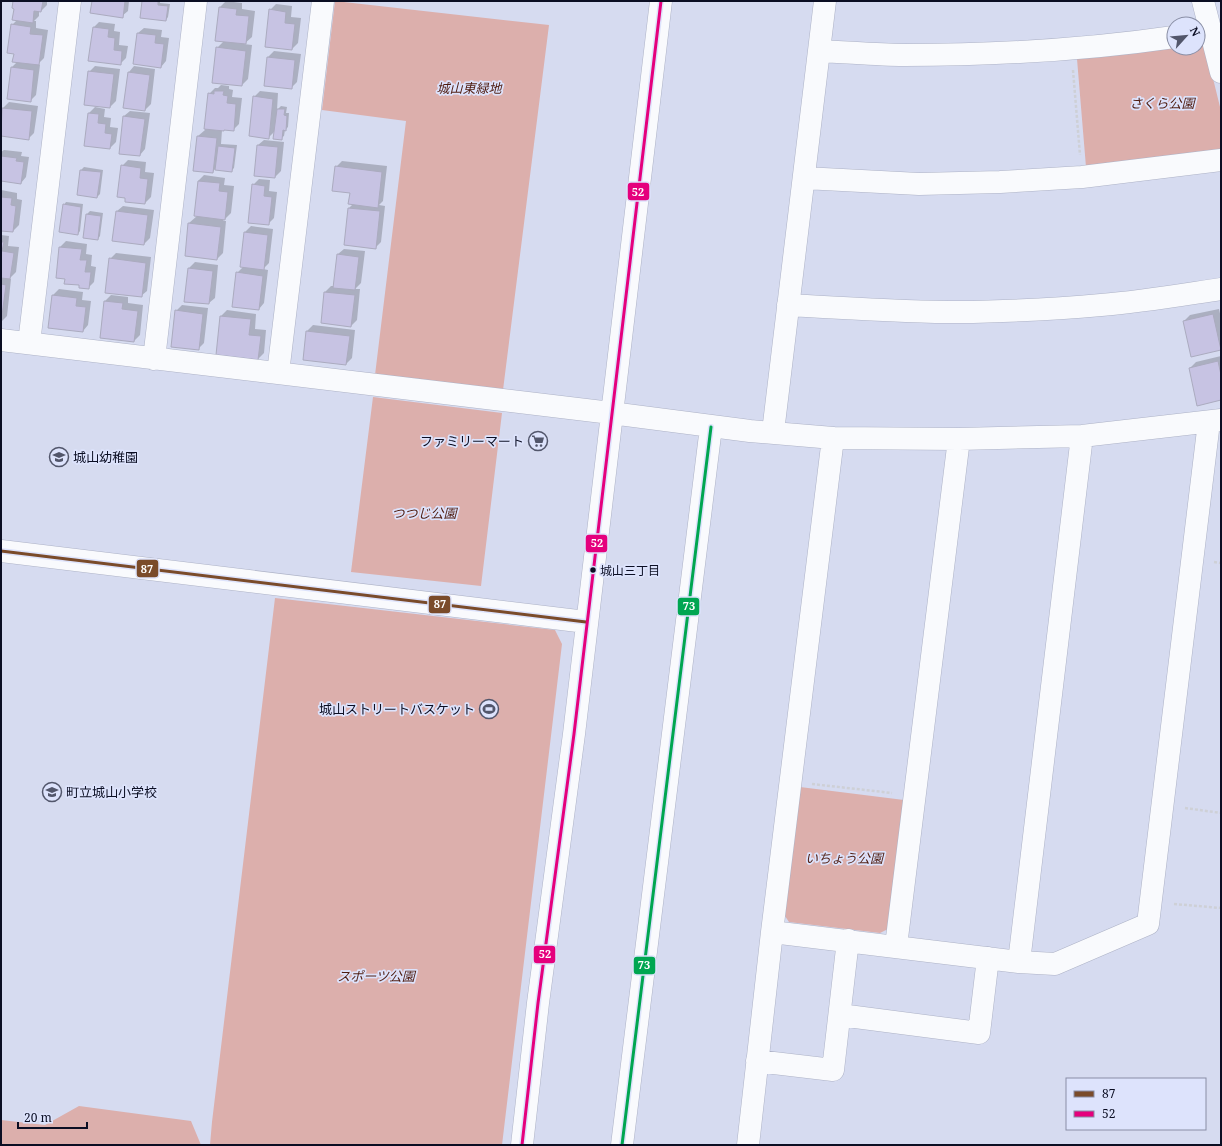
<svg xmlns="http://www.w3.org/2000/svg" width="1222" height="1146" viewBox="0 0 1222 1146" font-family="'Noto Serif','Noto Sans JP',serif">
<rect width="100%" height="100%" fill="#d6dbf0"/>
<path fill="#dcafac" d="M335 1 549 25 503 390 375 375 406 121 322 110Z
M1198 43 1202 45 1206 50 1221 111V150L1086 167 1077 59 1174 48H1198Z
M373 397 502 413 481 586 351 572Z
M275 598 555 630 562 644 502 1145H210L212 1122Z
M800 787 904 800 888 929 880 933 789 922 785 916Z
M79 1106 191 1121 201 1145H1V1120L45 1125Z"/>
<path fill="#0003" d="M14 1H47V5L41 11H39V16L34 21H36V28L48 30 44 58 38 64 40 65 36 95 30 101 11 68 18 61 15 53 12 25 17 20Z
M93 1H129L128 11 122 16Z
M143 1H160V3L170 4 168 17 166 20Z
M226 1 242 3V9L255 11 252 37 244 44 252 45 248 79 242 85 217 48 224 41 216 40 220 7Z
M276 4 292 6 291 17 301 18 298 43 292 49 270 10Z
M99 22 115 24 114 31 120 32 119 45 128 46 126 58 120 64 93 28Z
M144 28 162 30 161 37 169 38 166 61 161 67 138 33Z
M274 51 301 54 297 82 291 88 268 57Z
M95 66 120 69 116 101 110 107 89 72Z
M134 66 155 69 151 104 145 110 129 72Z
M221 85 229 86V89L233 90 232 97 242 98 239 124 233 130 225 129 222 130 221 144 237 145 234 168 231 171 215 169 213 172 198 136 205 130 209 94 215 88H218Z
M260 91 278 93 277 110 281 106 287 107 286 113H289L288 127 285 130 284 136 281 138 275 131 268 138 254 97Z
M9 102 38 106 34 133 28 139 1 135 3 108Z
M95 107 105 109 104 117 111 118 110 127 118 128 116 142 110 148 89 113Z
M130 111 150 113 145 149 140 155 124 116Z
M264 140 284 142 281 171 275 177 258 145Z
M4 150 22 152 21 156 29 157 26 177 21 183 1 180V152Z
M128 160 146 162 145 172 154 173 151 197 145 203 122 166Z
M342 161 387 166 383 201 379 205 385 206 381 242 375 248 349 208 353 204 351 192 336 167Z
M84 167 103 170 100 194 97 197 78 194 81 170Z
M204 175 225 178 224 185 234 186 231 213 223 221H226L223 253 217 259 189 223 197 216 195 215 198 181Z
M259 179 270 180 269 191 277 192 274 218 268 224 253 185Z
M1 190 17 193V199L22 200 19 225 13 231 1 230Z
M66 202 83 204 80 231 78 234 64 205Z
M123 206 154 210 150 238 144 244 117 211Z
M90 211 103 213 100 236 98 239 84 237 87 214Z
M251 226 273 229 269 263 263 269 268 270 264 303 259 309 237 273 244 266 245 232Z
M1 235 9 236 8 246 19 247 16 272 9 279H11L7 316 1 322Z
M66 241 87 244 86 254 92 255 91 266 96 267 94 282 88 288 66 278 60 247Z
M344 249 365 251 361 283 355 289H360L357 320 351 326 322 323 325 292 331 286H334L338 254Z
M116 253 151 257 147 291 141 296 110 259Z
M195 262 218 265 215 298 209 303 189 268Z
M59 289 83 292 82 300 91 301 88 325 83 331 49 327 53 295Z
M111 295 128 297V303L143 305 140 335 134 341 101 337 105 301Z
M182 305 208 308 204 343 198 349 176 311Z
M1219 309 1221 318V349L1191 355 1184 321 1190 315Z
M227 310 256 314 255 329 266 330 264 353 258 359 221 316Z
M313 325 355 330 352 358 346 364 307 331Z
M1221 356V399L1190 368 1196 362Z"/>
<path fill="#c7c3e3" stroke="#ababbf" d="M13 1H43L41 12 34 11 33 23 12 20 14 9 12 8Z
M92 1H125L123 18 90 13Z
M142 1H158V5L168 6 166 21 140 18Z
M219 7 237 9 236 15 249 16 246 44 215 41Z
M269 9 286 12 285 23 295 24 292 50 265 47Z
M11 24 31 27 30 34 43 35 39 65 12 62 14 54 7 53Z
M93 27 109 29 108 37 115 38 114 50 122 51 121 65 88 61Z
M137 33 156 35 155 43 164 44 161 68 133 64Z
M216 47 246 51 242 86 212 83Z
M267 57 295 60 292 89 264 86Z
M11 67 34 70 31 102 7 99Z
M88 71 114 74 110 108 84 105Z
M128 72 150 75 145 111 123 108Z
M214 91H224L223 95 228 96 227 103 236 104 234 131 224 130V131L204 129 208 93 214 94Z
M253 96 273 99 269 139 249 136Z
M2 108 32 111 29 140 1 136Z
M277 109H285L284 115 287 116 286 131 283 130 282 140 273 139Z
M88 113 99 114 98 123 106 124 105 133 112 134 110 149 84 146Z
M123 116 145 119 140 156 119 154Z
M197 136 217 138 213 173 193 171Z
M257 145 278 147 275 178 254 176Z
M218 146 235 148 232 172 215 170Z
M1 156 17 158 16 161 24 162 21 184 1 181Z
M121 165 141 168 140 178 148 179 145 204 125 202V198L117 197Z
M335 166 382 172 378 208 348 204 350 193 332 191Z
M80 170 101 172 97 198 77 195Z
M198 181 220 183 219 191 228 192 225 220 194 216Z
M252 184 265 186 264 196 272 197 269 225 248 223Z
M1 197 12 198 11 205 16 206 13 232 1 231Z
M63 204 81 207 78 235 59 232Z
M348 208 380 211 376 249 344 245Z
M116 211 148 215 144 245 112 241Z
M86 214 101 216 98 240 83 238Z
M188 223 221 227 217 260 185 256Z
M244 232 268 235 264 270 240 267Z
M1 242H4L2 251 14 253 10 279 1 278Z
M59 247 82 249 80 260H87L85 272H91L89 289 79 288V285L64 284 65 279 56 278Z
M337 254 359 257 355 290 333 288Z
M109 258 146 263 142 297 105 293Z
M188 268 213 271 209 304 184 302Z
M236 272 263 276 259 310 232 307Z
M1 284 6 285 1 323Z
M324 292 355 295 351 327 321 323Z
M52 295 77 298 76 306 86 307 83 332 48 328Z
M104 301 123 303 122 309 138 311 134 342 100 338Z
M175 310 203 314 199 350 171 347Z
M1213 314 1221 350 1191 357 1183 321Z
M220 316 251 319 249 335 261 336 258 360 216 355Z
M306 331 350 336 346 365 303 360Z
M1218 361 1221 375V400L1197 406 1189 368Z"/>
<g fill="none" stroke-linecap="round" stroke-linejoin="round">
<defs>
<path id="minor" d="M1203 1 1221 72
M819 51C847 52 876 55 904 55 995 55 1085 50 1174 37
M804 178 919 184 1000 182 1082 177 1221 160
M788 305C849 308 911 313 973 312 1016 311 1058 309 1101 305 1141 302 1181 295 1221 289
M1 340 611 413 750 431 833 438 959 439 1082 436 1221 420
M29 343 70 1
M154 359 196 1
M278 373 323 1
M773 432 825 1
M1 551 586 622
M772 932 1019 962 1055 964 1148 924 1209 422
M896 946 959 439
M1019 962 1082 436
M840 1015 979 1033 988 958
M757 1061 833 1070 848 940
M522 1145 538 1003 574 734 661 1
M622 1145 711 427
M748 1145 772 932 833 438"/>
</defs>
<use href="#minor" stroke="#adb2c6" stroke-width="23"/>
<path stroke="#ced0d6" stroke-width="2.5" stroke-dasharray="3 2" stroke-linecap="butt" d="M1073 70 1080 155
M1214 562 1221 563
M812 784 892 793
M1185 808 1221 813
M1174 904 1221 908"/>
<use href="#minor" stroke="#f9fafd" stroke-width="22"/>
<defs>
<path id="bus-1" d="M1 551 586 622"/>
<path id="bus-2" d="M522 1145 538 1003 574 734 661 1"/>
<path id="bus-3" d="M622 1145 711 427"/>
</defs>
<use href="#bus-1" stroke="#dde3fc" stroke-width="6"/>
<use href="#bus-2" stroke="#dde3fc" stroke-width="6"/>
<use href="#bus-3" stroke="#dde3fc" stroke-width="6"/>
<use href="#bus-1" stroke="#7a4b2a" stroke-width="3"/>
<use href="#bus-2" stroke="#e5007d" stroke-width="3"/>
<use href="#bus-3" stroke="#00a651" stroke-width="3"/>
</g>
<defs>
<symbol id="supermarket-ring" viewBox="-11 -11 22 22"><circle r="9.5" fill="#dde3fc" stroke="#52566b" stroke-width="1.5"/><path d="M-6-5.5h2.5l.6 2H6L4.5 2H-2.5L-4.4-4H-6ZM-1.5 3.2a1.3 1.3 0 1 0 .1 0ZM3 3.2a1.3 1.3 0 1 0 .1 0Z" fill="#52566b"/></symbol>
<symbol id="school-ring" viewBox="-11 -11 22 22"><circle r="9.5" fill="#dde3fc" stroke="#52566b" stroke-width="1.5"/><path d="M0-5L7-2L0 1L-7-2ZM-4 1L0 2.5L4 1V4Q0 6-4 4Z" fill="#52566b"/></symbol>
<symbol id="stadium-ring" viewBox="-11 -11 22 22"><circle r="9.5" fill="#dde3fc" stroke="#52566b" stroke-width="1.5"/><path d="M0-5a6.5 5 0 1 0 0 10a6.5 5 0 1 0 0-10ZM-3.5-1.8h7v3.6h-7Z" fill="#52566b"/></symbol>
</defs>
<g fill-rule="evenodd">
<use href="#supermarket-ring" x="527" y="430" width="22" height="22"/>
<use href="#school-ring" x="48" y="446" width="22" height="22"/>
<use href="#stadium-ring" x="478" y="698" width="22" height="22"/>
<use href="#school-ring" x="41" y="781" width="22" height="22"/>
</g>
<circle fill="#0b0e23" stroke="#dde3fc" stroke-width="1.5" cx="593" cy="570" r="3.5"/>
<g text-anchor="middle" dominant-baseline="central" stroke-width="3.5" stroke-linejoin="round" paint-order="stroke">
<g font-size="12" fill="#0b0e23" stroke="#dde3fc" text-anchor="start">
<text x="600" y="570">城山三丁目</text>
</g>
<g font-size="13" font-style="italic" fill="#4f1c10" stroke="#dde3fc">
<text x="469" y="88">城山東緑地</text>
<text x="1162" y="103">さくら公園</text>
<text x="424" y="513">つつじ公園</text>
<text x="844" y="858">いちょう公園</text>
<text x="376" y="976">スポーツ公園</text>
</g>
<g font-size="13" fill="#0b0e23" stroke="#dde3fc" text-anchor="end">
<text x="524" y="441">ファミリーマート</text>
<text x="73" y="457" text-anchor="start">城山幼稚園</text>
<text x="475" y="709">城山ストリートバスケット</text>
<text x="66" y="792" text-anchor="start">町立城山小学校</text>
</g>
</g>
<g stroke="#dde3fc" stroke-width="1.5">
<rect x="627" y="182" width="23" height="19" rx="4" fill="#e5007d"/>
<rect x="585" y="534" width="23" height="19" rx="4" fill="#e5007d"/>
<rect x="136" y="559" width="23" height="19" rx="4" fill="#7a4b2a"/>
<rect x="428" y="595" width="23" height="19" rx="4" fill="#7a4b2a"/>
<rect x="677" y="597" width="23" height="19" rx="4" fill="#00a651"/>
<rect x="533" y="945" width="23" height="19" rx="4" fill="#e5007d"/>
<rect x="633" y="956" width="23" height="19" rx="4" fill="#00a651"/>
</g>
<g font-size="11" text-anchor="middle" font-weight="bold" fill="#fff">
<text x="638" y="196">52</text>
<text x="597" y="547">52</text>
<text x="147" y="573">87</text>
<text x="440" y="608">87</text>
<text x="689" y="610">73</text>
<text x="545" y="958">52</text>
<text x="644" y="969">73</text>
</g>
<rect width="1222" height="1146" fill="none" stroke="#0b0e23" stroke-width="4"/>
<rect x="1066" y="1078" width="140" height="52" fill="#dde3fc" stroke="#898ea5"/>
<rect x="1074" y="1091" width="20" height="6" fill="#7a4b2a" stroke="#898ea5"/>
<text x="1102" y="1098" font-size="12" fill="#0b0e23">87</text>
<rect x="1074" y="1111" width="20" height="6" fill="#e5007d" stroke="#898ea5"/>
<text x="1102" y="1118" font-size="12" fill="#0b0e23">52</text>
<g transform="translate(1186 36) rotate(63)"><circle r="19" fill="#dde3fc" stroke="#898ea5"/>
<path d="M0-3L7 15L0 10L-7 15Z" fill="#52566b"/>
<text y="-6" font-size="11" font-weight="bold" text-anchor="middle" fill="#0b0e23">N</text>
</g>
<path d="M18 1122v6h69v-6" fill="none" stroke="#0b0e23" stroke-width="2"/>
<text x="24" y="1122" font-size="12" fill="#0b0e23" stroke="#dde3fc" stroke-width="3" paint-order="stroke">20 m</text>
</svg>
